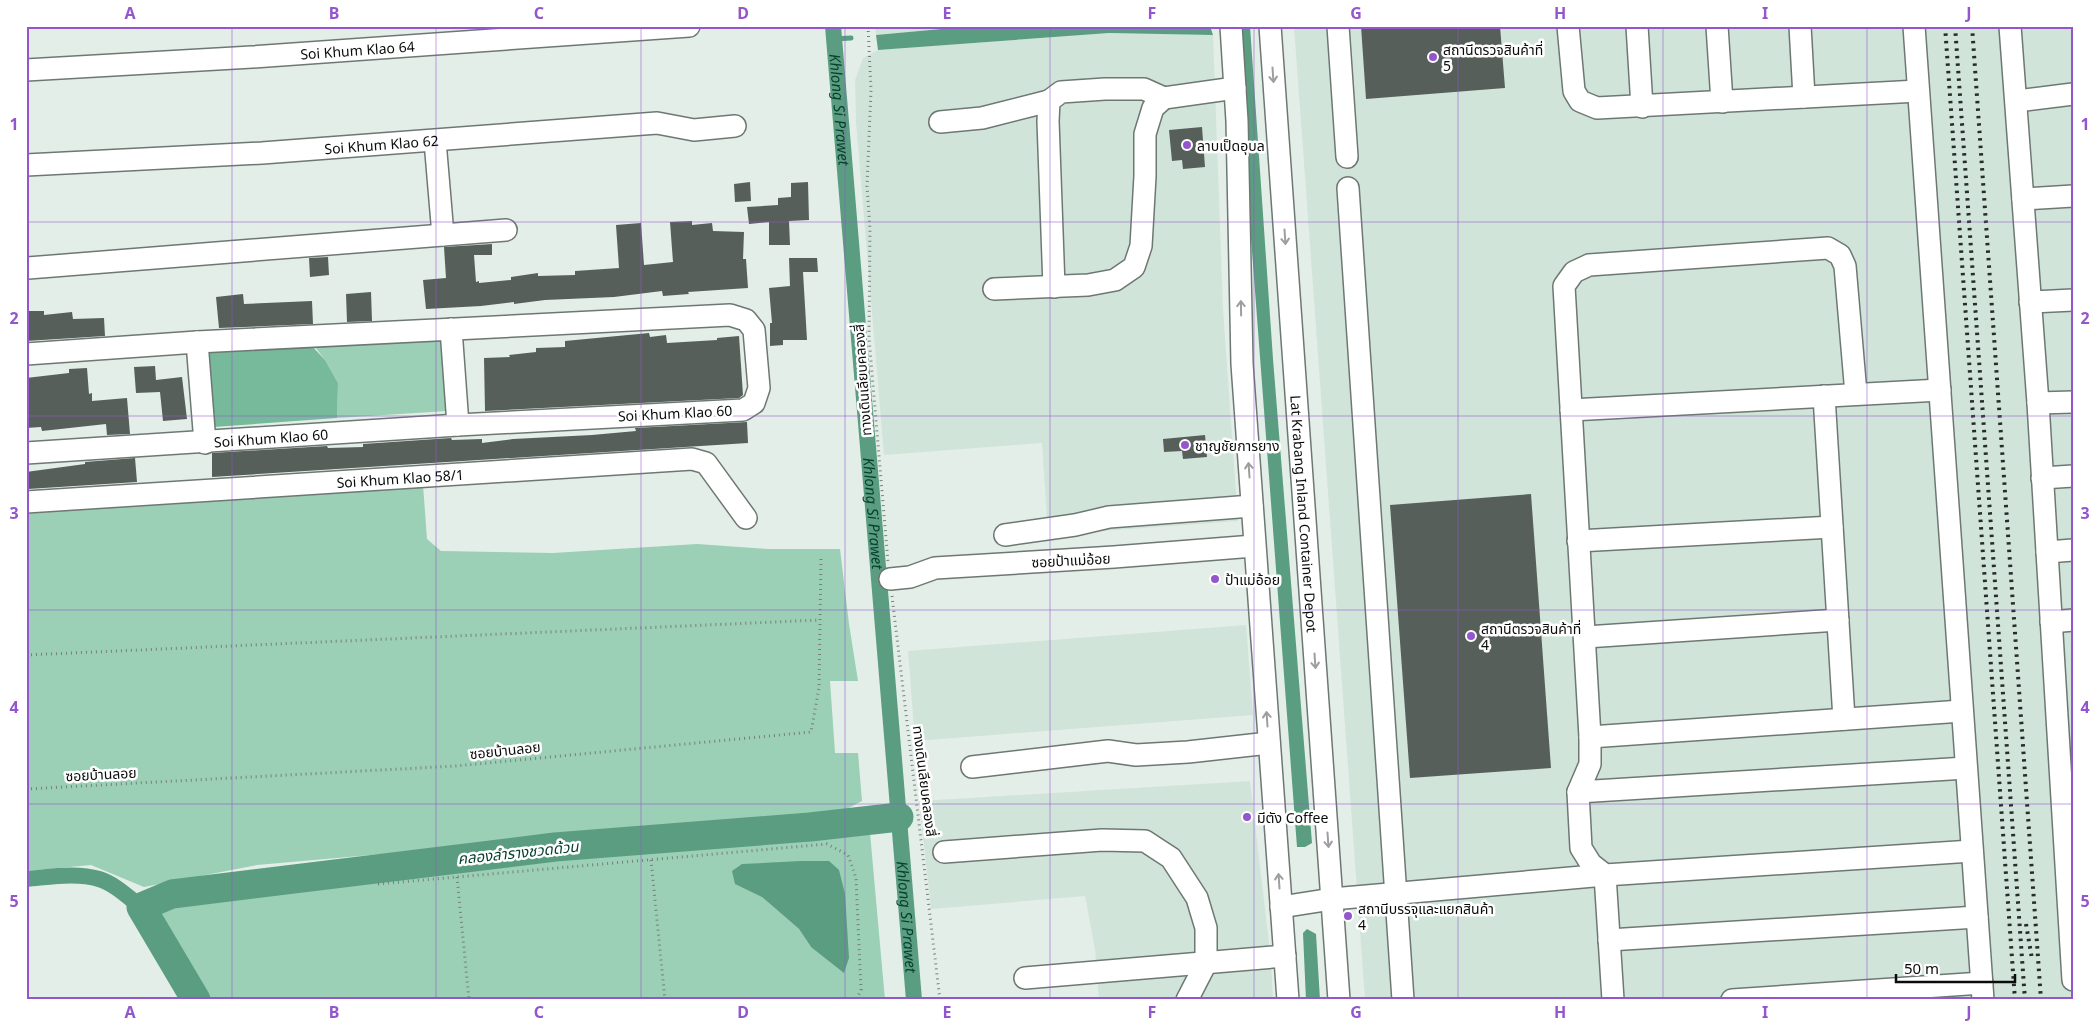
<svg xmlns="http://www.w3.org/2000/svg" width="2099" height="1026" viewBox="0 0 2099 1026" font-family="'Noto Sans','Noto Sans Thai',sans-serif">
<rect width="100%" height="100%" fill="#e3eee8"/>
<path fill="#d1e4da" d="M875 26H974L876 35Z
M1294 26H2073V1000H1365Z
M1109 33 1213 35 1223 309 1238 521 1048 535 1042 443 884 455 856 122 855 80 863 58 878 50Z
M1246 625 1253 715 915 741 908 651Z
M1250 781 1271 960 1273 1000H1099L1095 950 1085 896 931 909 919 801Z"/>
<path fill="#9bcfb6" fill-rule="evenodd" d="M441 339 447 411 337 418 338 383 325 360 312 343Z
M423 485 427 539 441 551 553 553 697 544 768 549H840L849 624 858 681H830L835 753H858L862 801 837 814 257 865 144 887 91 865 26 871V510Z
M852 828 870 833 885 1000H208L159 918 166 904 190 897 279 886ZM762 897 849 958 811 947 799 929Z"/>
<path fill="#76b99b" d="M309 343 325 360 338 383 337 418 214 427 208 349Z"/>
<path fill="#5a9d80" d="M974 26H1210L1213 35 1109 33 878 50 876 35Z
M1235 26H1250L1273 359 1312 843 1305 847H1297L1296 834Z
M801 861H829L839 870 845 894 849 958 844 973 811 947 799 929 762 897 735 884 732 871 742 864Z
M1307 929 1316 934 1320 1000H1306L1303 933Z"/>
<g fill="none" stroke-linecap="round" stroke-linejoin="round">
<path stroke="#5a9d80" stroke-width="5" d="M834 39 851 38"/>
<g stroke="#5a9d80" stroke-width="16">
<path id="s1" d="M833 26 914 1000"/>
<path d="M26 879C50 877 76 872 99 879 115 884 128 897 141 907"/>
</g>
<path stroke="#5a9d80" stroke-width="29" d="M196 1000 141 907 172 894 555 847 810 827 899 817"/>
</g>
<path fill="#575f5b" d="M1361 26H1500L1505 88 1366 99Z
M1202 127 1205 167 1183 169 1182 160 1172 161 1169 130Z
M750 182 751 201 735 202 734 184Z
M808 182 809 220 789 221 790 245H769V222L749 224 747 207 778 205V198L791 197V183Z
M692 221V225L712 223 713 231 744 232 743 259H746L748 288 688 292 689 294 663 296 662 291 614 297 545 300 514 304V302L481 306 426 309 423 280 446 278 444 247 492 244V255H474L476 282 479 281V283L511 280V277L538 273V276L575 275V271L619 268 616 225 641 223 644 265 673 262 670 222Z
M328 257 329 275 310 277 309 258Z
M789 258H817L818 272H803L807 340H783V345L770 346V323H772L769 288 790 286Z
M371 292 372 321 347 322 346 294Z
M243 294 244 304 312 301 313 324 219 328 216 297Z
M26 311H44V315L72 312 73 319 104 318 105 336 26 341Z
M649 333 650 337 666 335 667 343 717 340V338L739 336 743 395 739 398 485 411 484 358 510 357 509 355 536 352V348L565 347V341Z
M155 366 156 380 182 377 187 419 163 421 160 392 136 393 134 367Z
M87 368 89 394 92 393V401L127 398 130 434 107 435 106 424 42 431 41 427 26 428V378L69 373V369Z
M747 422 748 443 212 477V453L327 446 328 448 363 447V444L451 438 452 440 482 439V443L513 439 592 435 636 431 635 428Z
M1205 435 1207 457 1183 459 1182 451 1164 452 1163 439Z
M135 458 137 482 28 489 26 472 85 464V462Z
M1531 494 1551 768 1410 778 1390 505Z"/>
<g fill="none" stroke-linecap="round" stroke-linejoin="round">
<defs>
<g id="minor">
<path d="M1231 26 1237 121 1242 364 1288 1000"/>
<path id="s2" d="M1270 26 1339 1000"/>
<path d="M1338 26 1347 157"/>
<path d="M1568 26 1574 91 1580 101 1597 108 1918 91"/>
<path d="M1637 26 1642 107"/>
<path d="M1717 26 1722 102"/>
<path d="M1800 26 1804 97"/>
<path d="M1914 26 1983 1000"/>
<path d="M2010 26 2038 403 2073 980"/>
<path id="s3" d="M26 70 252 57 689 26"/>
<path d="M2017 101 2073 94"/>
<path d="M940 122 982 118 1049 101"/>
<path d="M435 141 443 235"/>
<path id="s4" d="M26 165 262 153 657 123 694 130 735 126"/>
<path d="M1348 188 1403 1000"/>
<path d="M2023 199 2073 196"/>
<path d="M28 268 506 230"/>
<path d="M1054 287 1048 121 1049 101 1061 92 1105 89H1144L1164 98"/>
<path d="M994 289 1088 285 1115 280 1134 267 1141 246 1145 176V134L1153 108 1164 98 1235 88"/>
<path d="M2030 302 2073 300"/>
<path d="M451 329 458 425"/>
<path d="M197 342 205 443"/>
<path d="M26 354 197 342 730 315 746 320 754 330 759 388 754 403 743 410 458 425 26 453"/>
<path d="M1824 396 1844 719"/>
<path d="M2038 403 2073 402"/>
<path d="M1571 410 1940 390"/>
<path d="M2042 478 2073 476"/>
<path id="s5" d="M26 502 692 459 706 463 746 518"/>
<path d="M1005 535 1075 525 1109 517 1252 506"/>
<path d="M1578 541 1832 527"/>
<path d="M2047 552 2073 550"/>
<path d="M890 579 910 577 935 568 1114 557 1254 546"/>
<path d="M2051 622 2073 620"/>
<path d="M1586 637 1838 620"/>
<path d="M1590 737 1962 711"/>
<path d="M972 767 1108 751 1136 755 1188 752 1269 743"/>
<path d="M1578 792 1966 768"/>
<path d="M944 852 1102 840 1145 841 1171 858 1197 898 1206 928V963L1187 1000"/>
<path d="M1281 907 1332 899 1605 875 1972 851"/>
<path d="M1609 940 1977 917"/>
<path d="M1025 978 1285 956"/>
<path d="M1613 1000 1605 875 1591 864 1581 848 1578 792 1590 764V737L1564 286 1574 272 1589 265 1828 248 1840 255 1845 266 1856 394"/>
<path d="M1732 1000 1982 983"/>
</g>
</defs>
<use href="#minor" stroke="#6e7873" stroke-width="24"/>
<path stroke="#78807c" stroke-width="3" stroke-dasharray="1 4" stroke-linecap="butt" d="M868 26 871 90 867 186 870 229 869 338 888 562
M892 596 940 1000
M26 655 820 620
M26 789 456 766 811 732 819 688 821 558
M651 860 665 1000
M457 877 469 1000
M378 884 827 844 848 855 856 878 861 990 856 1000"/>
<use href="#minor" stroke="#fff" stroke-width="21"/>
<path stroke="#282c29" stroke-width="4" stroke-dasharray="2.5 5" stroke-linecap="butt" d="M1945 26 2015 1000
M1955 26 2025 1000
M1972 26 2041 1000
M2026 924 2032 959"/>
</g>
<defs><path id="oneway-shaft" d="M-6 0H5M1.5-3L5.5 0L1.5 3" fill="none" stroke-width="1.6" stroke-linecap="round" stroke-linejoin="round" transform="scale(1.25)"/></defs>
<g stroke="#9d9e9d">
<use href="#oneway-shaft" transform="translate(1273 75) rotate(86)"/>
<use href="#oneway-shaft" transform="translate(1285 237) rotate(86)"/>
<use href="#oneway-shaft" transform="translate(1241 308) rotate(-91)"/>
<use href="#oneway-shaft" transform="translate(1249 470) rotate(-94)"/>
<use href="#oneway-shaft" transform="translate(1315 661) rotate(86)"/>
<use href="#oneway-shaft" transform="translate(1267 719) rotate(-94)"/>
<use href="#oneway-shaft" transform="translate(1328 840) rotate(86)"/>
<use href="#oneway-shaft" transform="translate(1279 881) rotate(-94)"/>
</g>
<path fill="none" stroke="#9456cd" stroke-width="1" stroke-opacity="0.55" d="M232 26V1000M436 26V1000M641 26V1000M845 26V1000M1050 26V1000M1254 26V1000M1458 26V1000M1663 26V1000M1867 26V1000M26 222H2073M26 416H2073M26 610H2073M26 804H2073"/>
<g fill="#9456cd" stroke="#fff" stroke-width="2">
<circle cx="1433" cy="57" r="5"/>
<circle cx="1187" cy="145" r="5"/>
<circle cx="1185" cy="445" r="5"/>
<circle cx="1215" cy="579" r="5"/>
<circle cx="1471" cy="636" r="5"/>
<circle cx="1247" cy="817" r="5"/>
<circle cx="1348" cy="916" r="5"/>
</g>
<g text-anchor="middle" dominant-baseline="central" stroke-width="5" stroke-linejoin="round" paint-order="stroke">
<g font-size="14" fill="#090c0a" stroke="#fff" text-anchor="start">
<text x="1443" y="49">สถานีตรวจสินค้าที่<tspan x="1443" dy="16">5</tspan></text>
<text x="1197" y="145">ลาบเป็ดอุบล</text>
<text x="1195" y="445">ชาญชัยการยาง</text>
<text x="1225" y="579">ป้าแม่อ้อย</text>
<text x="1481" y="628">สถานีตรวจสินค้าที่<tspan x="1481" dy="16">4</tspan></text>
<text x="1257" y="817">มีตัง Coffee</text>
<text x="1358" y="908">สถานีบรรจุและแยกสินค้า<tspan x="1358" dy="16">4</tspan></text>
</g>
<g font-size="14" fill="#090c0a" stroke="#fff">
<text stroke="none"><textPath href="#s3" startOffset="332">Soi Khum Klao 64</textPath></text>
<text stroke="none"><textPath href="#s4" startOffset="356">Soi Khum Klao 62</textPath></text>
<text transform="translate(862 380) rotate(-94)">ทางเดินเลียบคลองสี่</text>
<text transform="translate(675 413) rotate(-3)">Soi Khum Klao 60</text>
<text transform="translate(271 438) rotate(-4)">Soi Khum Klao 60</text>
<text stroke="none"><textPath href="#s5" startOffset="375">Soi Khum Klao 58/1</textPath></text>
<text stroke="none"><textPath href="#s2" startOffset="489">Lat Krabang Inland Container Depot</textPath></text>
<text transform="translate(1071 560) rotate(-3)">ซอยป้าแม่อ้อย</text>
<text transform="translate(505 750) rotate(-6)">ซอยบ้านลอย</text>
<text transform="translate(101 774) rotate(-3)">ซอยบ้านลอย</text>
<text transform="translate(925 781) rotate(83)">ทางเดินเลียบคลองสี่</text>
</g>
<g font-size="15" font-style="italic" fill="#06412d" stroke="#fff">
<text stroke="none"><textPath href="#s1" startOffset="84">Khlong Si Prawet</textPath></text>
<text stroke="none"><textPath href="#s1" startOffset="489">Khlong Si Prawet</textPath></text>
<text transform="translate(518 852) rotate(-6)">คลองลำรางชวดด้วน</text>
<text stroke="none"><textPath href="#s1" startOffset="894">Khlong Si Prawet</textPath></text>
</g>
</g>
<rect width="2099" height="1026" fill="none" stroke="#ffffff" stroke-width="55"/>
<path d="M1896 974v8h119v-8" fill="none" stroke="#090c0a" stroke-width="2.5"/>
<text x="1904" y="974" font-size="15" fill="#090c0a" stroke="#ffffff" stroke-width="4" paint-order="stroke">50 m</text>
<rect x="28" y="28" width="2044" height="970" fill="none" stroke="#9456cd" stroke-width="2"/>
<g font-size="16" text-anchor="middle" font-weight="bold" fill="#9456cd">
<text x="130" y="19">A</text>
<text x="334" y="19">B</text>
<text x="539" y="19">C</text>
<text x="743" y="19">D</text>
<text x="947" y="19">E</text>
<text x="1152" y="19">F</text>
<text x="1356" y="19">G</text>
<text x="1560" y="19">H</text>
<text x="1765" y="19">I</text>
<text x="1969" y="19">J</text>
<text x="14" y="130">1</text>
<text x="2085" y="130">1</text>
<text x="14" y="324">2</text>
<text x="2085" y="324">2</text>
<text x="14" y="519">3</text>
<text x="2085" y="519">3</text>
<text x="14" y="713">4</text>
<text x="2085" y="713">4</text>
<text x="14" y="907">5</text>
<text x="2085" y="907">5</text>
<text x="130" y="1018">A</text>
<text x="334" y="1018">B</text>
<text x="539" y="1018">C</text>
<text x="743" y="1018">D</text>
<text x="947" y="1018">E</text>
<text x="1152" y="1018">F</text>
<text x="1356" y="1018">G</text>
<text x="1560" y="1018">H</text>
<text x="1765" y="1018">I</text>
<text x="1969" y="1018">J</text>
</g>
</svg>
